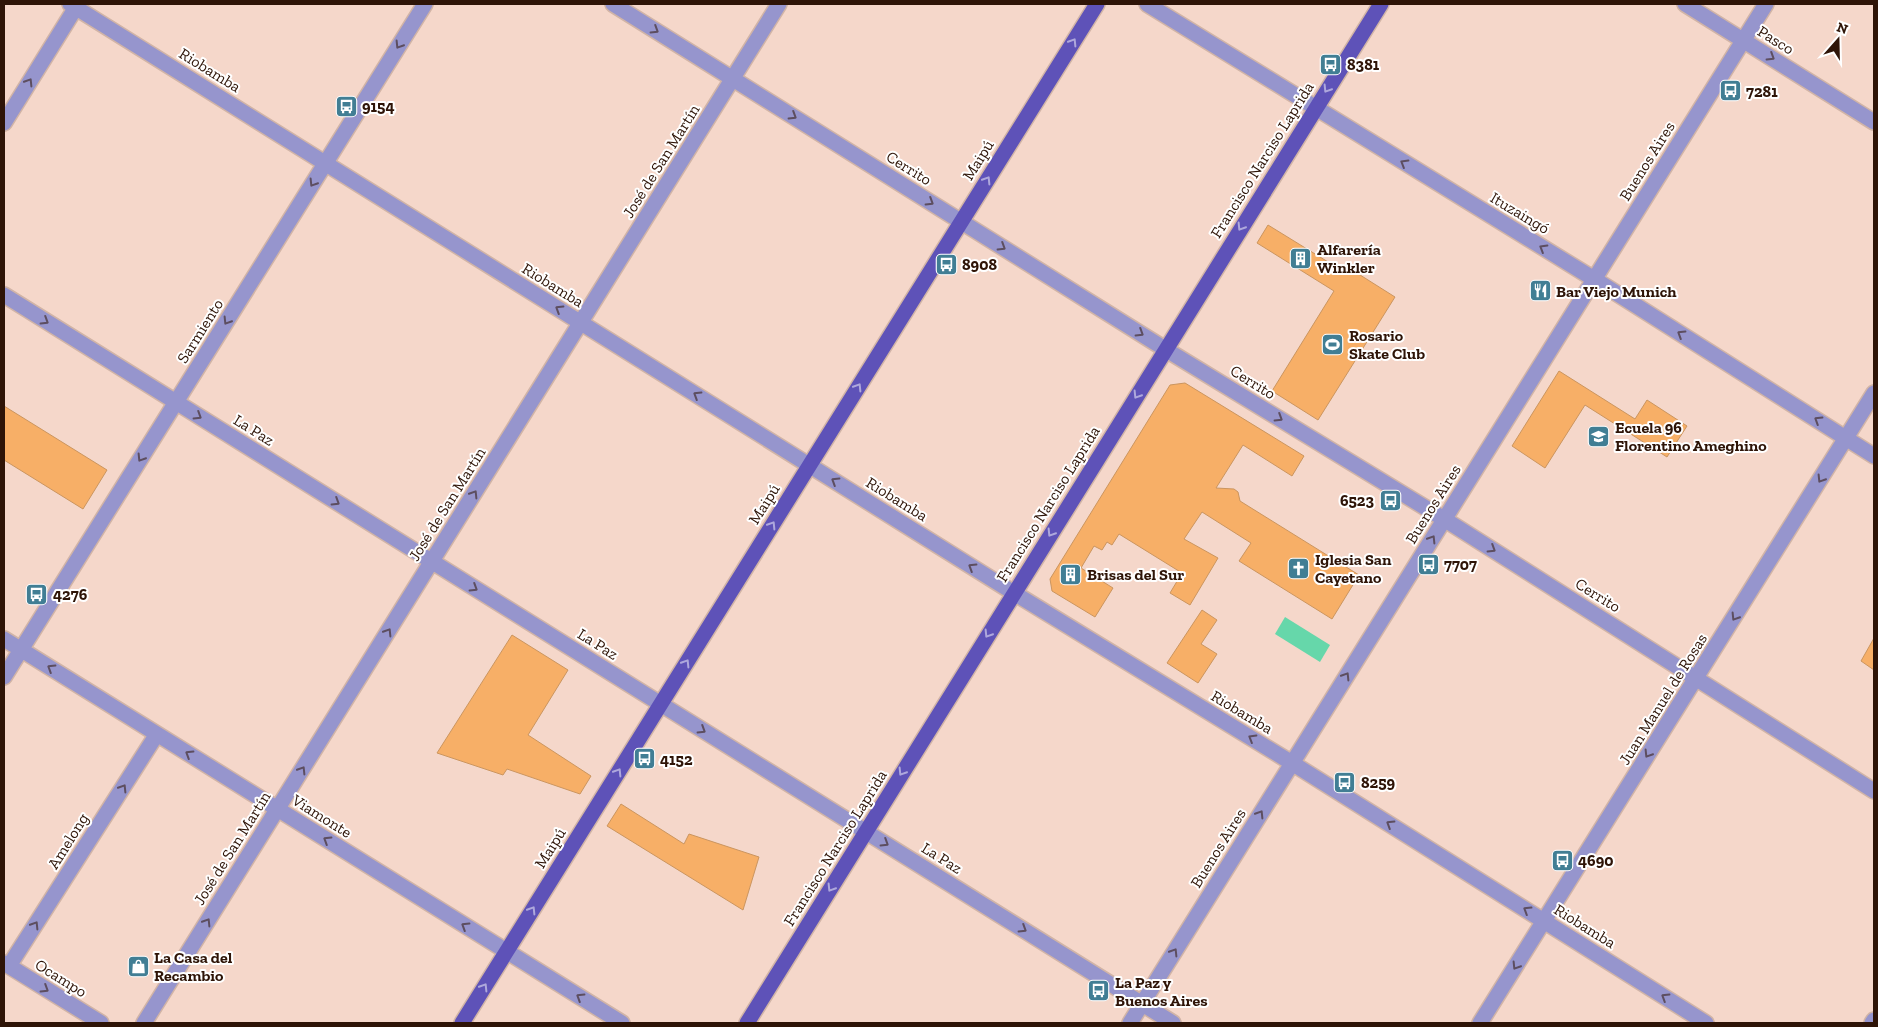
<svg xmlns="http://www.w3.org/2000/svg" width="1878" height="1027" viewBox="0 0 1878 1027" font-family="'Zilla Slab',serif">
<rect width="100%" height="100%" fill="#f5d7ca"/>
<path fill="#66d7aa" d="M1285 617 1330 645 1320 662 1275 634Z"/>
<path fill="#f7af67" stroke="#cb955f" d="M1268 225 1346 273 1349 268 1395 297 1318 420 1272 391 1334 291 1257 243Z
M1559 371 1635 419 1647 400 1687 426 1667 457 1585 405 1545 468 1512 446Z
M1185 383 1304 456 1292 476 1243 445 1216 488 1234 489 1238 492 1240 501 1248 506 1359 575 1332 619 1239 561 1251 543 1202 512 1184 539 1218 558 1190 605 1170 593 1182 573 1119 534 1112 545 1107 542 1102 550 1094 546 1081 568 1113 588 1095 617 1052 591 1050 579 1170 385Z
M4 406 107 470 83 509 4 460Z
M1202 610 1217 620 1201 644 1217 654 1198 683 1167 663Z
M512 635 568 670 528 735 591 776 580 794 507 769 503 775 437 753Z
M1874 638V670L1861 661Z
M621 804 684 844 689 834 759 857 743 910 607 826Z"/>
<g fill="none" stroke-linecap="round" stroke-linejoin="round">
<defs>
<path id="minor" d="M70 4 1014 593 1292 763 1706 1023
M613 4 1165 349 1444 519 1874 791
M1147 4 1594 279 1874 456
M1685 4 1874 122
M4 123 78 4
M4 295 1173 1023
M4 639 622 1023
M4 677 425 4
M4 963 101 1023
M9 966 157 734
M144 1023 779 4
M1130 1023 1766 4
M1480 1023 1874 393
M1872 1023 1874 1020"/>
<path id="major" d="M462 1023 1097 4
M747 1023 1381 4"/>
</defs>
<use href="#minor" stroke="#d1b4a7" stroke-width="18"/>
<use href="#major" stroke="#d1b4a7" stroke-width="18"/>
<use href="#minor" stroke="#9695cd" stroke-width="15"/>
<use href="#major" stroke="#5e52b8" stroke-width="15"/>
</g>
<defs><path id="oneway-chevron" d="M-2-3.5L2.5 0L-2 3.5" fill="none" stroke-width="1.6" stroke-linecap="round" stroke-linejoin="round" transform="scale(1.25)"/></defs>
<g stroke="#5d4e60">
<use href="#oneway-chevron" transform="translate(655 30) rotate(32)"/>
<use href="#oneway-chevron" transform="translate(399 45) rotate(122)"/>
<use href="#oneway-chevron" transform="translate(1771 57) rotate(32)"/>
<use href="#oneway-chevron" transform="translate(29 82) rotate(-58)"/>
<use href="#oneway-chevron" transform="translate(793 116) rotate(32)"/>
<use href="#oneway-chevron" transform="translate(1404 163) rotate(-149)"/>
<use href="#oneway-chevron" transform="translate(313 183) rotate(122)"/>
<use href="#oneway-chevron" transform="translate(930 202) rotate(32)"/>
<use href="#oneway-chevron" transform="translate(1002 247) rotate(32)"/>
<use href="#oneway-chevron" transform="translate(1543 248) rotate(-149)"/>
<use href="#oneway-chevron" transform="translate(559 309) rotate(-148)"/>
<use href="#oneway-chevron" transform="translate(45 321) rotate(32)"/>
<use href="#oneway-chevron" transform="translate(227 321) rotate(122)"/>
<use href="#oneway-chevron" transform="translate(1140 333) rotate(32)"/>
<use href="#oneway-chevron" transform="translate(1681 334) rotate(-148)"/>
<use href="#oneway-chevron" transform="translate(697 395) rotate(-148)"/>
<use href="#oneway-chevron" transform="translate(198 416) rotate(32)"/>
<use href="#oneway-chevron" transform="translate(1279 418) rotate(32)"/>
<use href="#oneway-chevron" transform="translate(1818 420) rotate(-148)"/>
<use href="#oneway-chevron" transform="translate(141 458) rotate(122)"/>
<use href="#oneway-chevron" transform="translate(1821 479) rotate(122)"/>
<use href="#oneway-chevron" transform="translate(835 481) rotate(-148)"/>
<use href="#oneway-chevron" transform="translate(474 494) rotate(-58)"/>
<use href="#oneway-chevron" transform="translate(336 502) rotate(32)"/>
<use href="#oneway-chevron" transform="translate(1432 539) rotate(-58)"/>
<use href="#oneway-chevron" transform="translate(1492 549) rotate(32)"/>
<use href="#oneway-chevron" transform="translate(972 567) rotate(-148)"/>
<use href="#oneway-chevron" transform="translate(474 588) rotate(32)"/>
<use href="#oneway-chevron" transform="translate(1735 617) rotate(122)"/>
<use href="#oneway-chevron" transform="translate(388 632) rotate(-58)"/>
<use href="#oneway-chevron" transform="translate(51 668) rotate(-148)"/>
<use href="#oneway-chevron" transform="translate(1346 676) rotate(-58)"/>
<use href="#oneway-chevron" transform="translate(702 730) rotate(32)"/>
<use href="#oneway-chevron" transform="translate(1252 738) rotate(-149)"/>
<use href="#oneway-chevron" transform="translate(189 754) rotate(-148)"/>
<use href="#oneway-chevron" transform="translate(1648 754) rotate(122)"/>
<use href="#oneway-chevron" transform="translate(302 770) rotate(-58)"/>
<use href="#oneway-chevron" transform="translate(123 788) rotate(-58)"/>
<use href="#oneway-chevron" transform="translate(1260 814) rotate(-58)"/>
<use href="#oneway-chevron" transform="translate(1390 824) rotate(-148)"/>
<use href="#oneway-chevron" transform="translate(327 840) rotate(-148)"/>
<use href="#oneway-chevron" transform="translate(885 843) rotate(32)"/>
<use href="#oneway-chevron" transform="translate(1527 910) rotate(-148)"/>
<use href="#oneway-chevron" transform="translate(207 922) rotate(-58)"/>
<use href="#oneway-chevron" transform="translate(35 925) rotate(-58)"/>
<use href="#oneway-chevron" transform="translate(465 926) rotate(-148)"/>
<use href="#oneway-chevron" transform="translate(1023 929) rotate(32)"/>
<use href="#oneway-chevron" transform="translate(1174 952) rotate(-58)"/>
<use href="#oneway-chevron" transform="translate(1516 966) rotate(122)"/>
<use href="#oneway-chevron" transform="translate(45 989) rotate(32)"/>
<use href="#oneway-chevron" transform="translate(580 997) rotate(-148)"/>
<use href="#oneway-chevron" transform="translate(1665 997) rotate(-148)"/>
</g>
<g stroke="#aea8dc">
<use href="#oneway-chevron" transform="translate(1073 42) rotate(-58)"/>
<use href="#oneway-chevron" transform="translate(1327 89) rotate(122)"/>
<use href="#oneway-chevron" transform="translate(987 180) rotate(-58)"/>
<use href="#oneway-chevron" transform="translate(1241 227) rotate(122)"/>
<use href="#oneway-chevron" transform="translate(858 387) rotate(-58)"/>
<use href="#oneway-chevron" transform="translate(1137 395) rotate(122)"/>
<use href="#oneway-chevron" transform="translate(772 525) rotate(-58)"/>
<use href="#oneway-chevron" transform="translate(1051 533) rotate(122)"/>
<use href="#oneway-chevron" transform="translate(988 634) rotate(122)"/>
<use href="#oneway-chevron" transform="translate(686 663) rotate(-58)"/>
<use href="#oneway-chevron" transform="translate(618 772) rotate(-58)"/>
<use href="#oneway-chevron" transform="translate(902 772) rotate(122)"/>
<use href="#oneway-chevron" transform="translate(831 888) rotate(122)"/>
<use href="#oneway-chevron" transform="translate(532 910) rotate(-58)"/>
<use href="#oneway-chevron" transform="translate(484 987) rotate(-58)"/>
</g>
<defs>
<symbol id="bus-square" viewBox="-11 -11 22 22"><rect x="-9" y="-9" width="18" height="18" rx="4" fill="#417e94" stroke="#fff"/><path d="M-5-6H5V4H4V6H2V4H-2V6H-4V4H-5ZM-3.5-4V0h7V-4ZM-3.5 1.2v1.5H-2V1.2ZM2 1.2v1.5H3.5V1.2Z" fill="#fff"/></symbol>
<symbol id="building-square" viewBox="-11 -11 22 22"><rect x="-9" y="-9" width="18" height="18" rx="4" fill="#417e94" stroke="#fff"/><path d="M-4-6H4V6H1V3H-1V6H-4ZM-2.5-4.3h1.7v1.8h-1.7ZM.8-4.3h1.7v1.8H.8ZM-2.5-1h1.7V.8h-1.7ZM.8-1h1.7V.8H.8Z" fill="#fff"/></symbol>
<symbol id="restaurant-square" viewBox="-11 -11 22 22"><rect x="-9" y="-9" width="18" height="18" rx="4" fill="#417e94" stroke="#fff"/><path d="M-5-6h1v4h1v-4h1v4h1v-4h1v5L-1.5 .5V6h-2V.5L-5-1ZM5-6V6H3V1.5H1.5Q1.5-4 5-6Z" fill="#fff"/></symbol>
<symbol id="stadium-square" viewBox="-11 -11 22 22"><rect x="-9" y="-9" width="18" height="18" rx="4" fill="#417e94" stroke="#fff"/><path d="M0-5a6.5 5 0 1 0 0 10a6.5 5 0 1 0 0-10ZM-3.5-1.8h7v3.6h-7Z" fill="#fff"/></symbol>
<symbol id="school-square" viewBox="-11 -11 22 22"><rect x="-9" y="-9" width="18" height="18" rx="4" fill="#417e94" stroke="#fff"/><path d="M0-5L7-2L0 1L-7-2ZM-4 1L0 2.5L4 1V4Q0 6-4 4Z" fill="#fff"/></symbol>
<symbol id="church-square" viewBox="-11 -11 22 22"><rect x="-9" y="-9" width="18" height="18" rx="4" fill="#417e94" stroke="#fff"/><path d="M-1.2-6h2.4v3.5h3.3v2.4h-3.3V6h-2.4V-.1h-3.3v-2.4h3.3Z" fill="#fff"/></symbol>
<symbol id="shop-square" viewBox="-11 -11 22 22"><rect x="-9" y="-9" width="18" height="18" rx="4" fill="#417e94" stroke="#fff"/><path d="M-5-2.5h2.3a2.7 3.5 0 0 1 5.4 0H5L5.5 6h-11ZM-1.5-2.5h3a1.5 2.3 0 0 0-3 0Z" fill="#fff"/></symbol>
</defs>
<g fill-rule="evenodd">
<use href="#bus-square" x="1318" y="52" width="25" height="25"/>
<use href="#bus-square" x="1718" y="78" width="25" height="25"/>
<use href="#bus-square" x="334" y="94" width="25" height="25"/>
<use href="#building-square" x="1288" y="246" width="25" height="25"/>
<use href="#bus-square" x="934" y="252" width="25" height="25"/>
<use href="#restaurant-square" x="1528" y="278" width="25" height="25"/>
<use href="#stadium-square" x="1320" y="332" width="25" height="25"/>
<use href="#school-square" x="1586" y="424" width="25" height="25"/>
<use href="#bus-square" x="1378" y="488" width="25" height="25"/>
<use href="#bus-square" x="1416" y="552" width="25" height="25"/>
<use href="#church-square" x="1286" y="556" width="25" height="25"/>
<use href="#building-square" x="1058" y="562" width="25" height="25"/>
<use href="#bus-square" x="24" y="582" width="25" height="25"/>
<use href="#bus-square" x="632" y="746" width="25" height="25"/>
<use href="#bus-square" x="1332" y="770" width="25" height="25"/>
<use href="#bus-square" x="1550" y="848" width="25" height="25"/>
<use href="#shop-square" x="126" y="954" width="25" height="25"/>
<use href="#bus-square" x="1086" y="978" width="25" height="25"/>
</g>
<g text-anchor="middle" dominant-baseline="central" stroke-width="4" stroke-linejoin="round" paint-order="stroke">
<g font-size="16" fill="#2e1407" stroke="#fff">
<text transform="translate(1776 40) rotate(32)">Pasco</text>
<text transform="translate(210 70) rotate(32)">Riobamba</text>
<text transform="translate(978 160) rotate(-58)">Maipú</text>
<text transform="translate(1262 160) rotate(-58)">Francisco Narciso Laprida</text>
<text transform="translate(661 161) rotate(-58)">José de San Martín</text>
<text transform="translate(1647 161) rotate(-58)">Buenos Aires</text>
<text transform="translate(909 168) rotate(32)">Cerrito</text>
<text transform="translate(1520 213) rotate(31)">Ituzaingó</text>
<text transform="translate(553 285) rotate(32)">Riobamba</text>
<text transform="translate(200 331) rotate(-58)">Sarmiento</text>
<text transform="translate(1253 382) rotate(32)">Cerrito</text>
<text transform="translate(254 430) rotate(32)">La Paz</text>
<text transform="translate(897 499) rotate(32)">Riobamba</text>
<text transform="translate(447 504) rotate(-58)">José de San Martín</text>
<text transform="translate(764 504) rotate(-58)">Maipú</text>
<text transform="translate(1048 504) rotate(-58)">Francisco Narciso Laprida</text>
<text transform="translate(1433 504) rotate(-58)">Buenos Aires</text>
<text transform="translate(1598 595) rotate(32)">Cerrito</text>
<text transform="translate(598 644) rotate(32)">La Paz</text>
<text transform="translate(1663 699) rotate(-58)">Juan Manuel de Rosas</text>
<text transform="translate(1242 712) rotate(31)">Riobamba</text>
<text transform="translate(322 816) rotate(32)">Viamonte</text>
<text transform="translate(68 841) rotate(-58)">Amelong</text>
<text transform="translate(232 848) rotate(-58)">José de San Martín</text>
<text transform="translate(550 848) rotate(-58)">Maipú</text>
<text transform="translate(835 848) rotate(-58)">Francisco Narciso Laprida</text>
<text transform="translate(1218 848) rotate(-58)">Buenos Aires</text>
<text transform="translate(942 858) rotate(32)">La Paz</text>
<text transform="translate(1585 926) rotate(32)">Riobamba</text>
<text transform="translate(61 978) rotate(32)">Ocampo</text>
</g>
<g font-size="16" font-weight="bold" fill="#2e1407" stroke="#fff" text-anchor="start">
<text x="1347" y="64">8381</text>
<text x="1746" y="91">7281</text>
<text x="362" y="106">9154</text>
<text x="1317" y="249">Alfarería<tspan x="1317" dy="18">Winkler</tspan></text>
<text x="962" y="264">8908</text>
<text x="1556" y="291">Bar Viejo Munich</text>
<text x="1349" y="335">Rosario<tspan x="1349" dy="18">Skate Club</tspan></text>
<text x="1615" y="427">Ecuela 96<tspan x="1615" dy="18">Florentino Ameghino</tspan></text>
<text x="1374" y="500" text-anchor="end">6523</text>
<text x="1315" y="559">Iglesia San<tspan x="1315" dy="18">Cayetano</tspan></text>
<text x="1444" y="564">7707</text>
<text x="1087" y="574">Brisas del Sur</text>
<text x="53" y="594">4276</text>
<text x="660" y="759">4152</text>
<text x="1361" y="782">8259</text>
<text x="1578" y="860">4690</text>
<text x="154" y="957">La Casa del<tspan x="154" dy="18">Recambio</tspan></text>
<text x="1115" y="982">La Paz y<tspan x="1115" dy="18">Buenos Aires</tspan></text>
</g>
</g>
<rect width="1878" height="1027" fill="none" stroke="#2e1407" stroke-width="10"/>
<g transform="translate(1838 40) rotate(20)" stroke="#ffffff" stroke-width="4" paint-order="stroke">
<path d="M0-4L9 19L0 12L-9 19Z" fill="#2e1407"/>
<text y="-8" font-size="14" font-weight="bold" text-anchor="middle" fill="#2e1407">N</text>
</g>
</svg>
